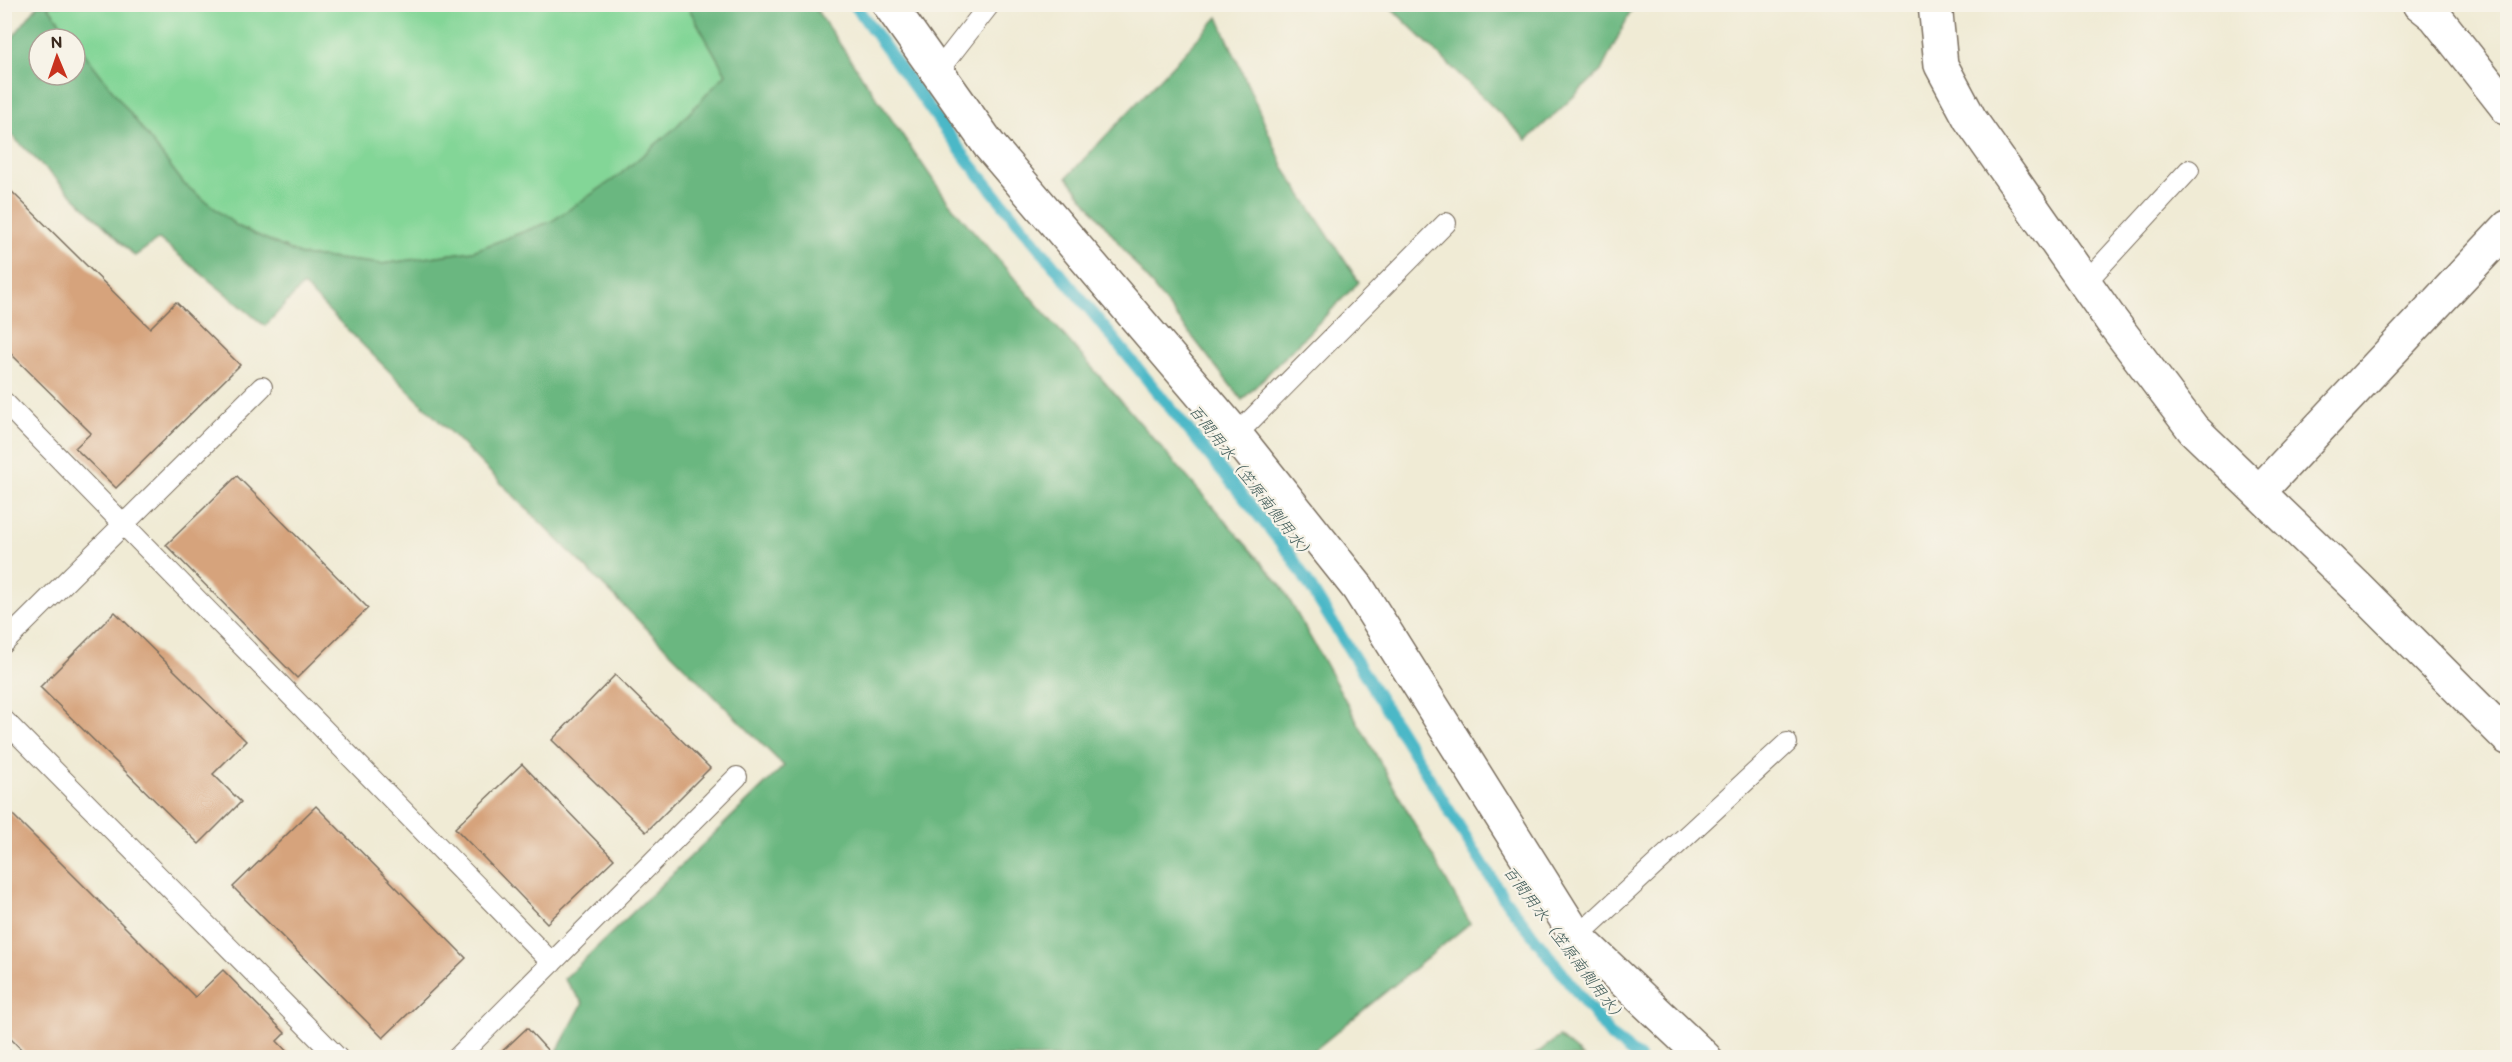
<svg xmlns="http://www.w3.org/2000/svg" width="2512" height="1062" viewBox="0 0 2512 1062" font-family="'Balsamiq Sans','Klee One',sans-serif">
<rect width="100%" height="100%" fill="#f7f3e8"/>
<filter id="ink" filterUnits="userSpaceOnUse"><feTurbulence type="fractalNoise" baseFrequency=".0167" numOctaves="2"/><feDisplacementMap in="SourceGraphic" scale="12" xChannelSelector="R" yChannelSelector="G"/><feConvolveMatrix kernelMatrix="1 2 1 2 8 2 1 2 1" color-interpolation-filters="sRGB"/></filter>
<filter id="wash" filterUnits="userSpaceOnUse"><feTurbulence type="fractalNoise" baseFrequency=".008" numOctaves="4" result="noise"/><feDisplacementMap in="SourceGraphic" scale="24" xChannelSelector="R" yChannelSelector="G"/><feGaussianBlur stdDeviation="1.35" result="paint"/><feColorMatrix in="noise" values="0 0 0 0 0 0 0 0 0 0 0 0 0 0 0 0 0 1.4 0 .05"/><feComposite in="paint" operator="in"/></filter>
<g filter="url(#wash)">
<rect width="100%" height="100%" fill="#f0ebd5"/>
<path fill="#83d697" stroke="#5f805a" stroke-width="1.5" d="M47 5H687L726 74 675 128 617 177 552 221 473 251 382 264 301 255 237 226 184 184Z"/>
<path fill="#6ab780" stroke="#52704f" stroke-width="1.5" d="M38 5H47L73 39H39V75H75V41L184 184 237 226 301 255 382 264 473 251 552 221 617 177 675 128 726 74 687 5H813L949 203 1281 585 1470 923 1306 1057H554L583 1003 564 979 784 766 303 285 265 326 159 239 135 256 5 129V47Z
M1388 5H1634L1601 71 1527 140Z
M1218 17 1285 170 1359 282 1242 400 1067 177Z
M1559 1037 1583 1057H1532Z"/>
<g fill="none" stroke-linecap="round" stroke-linejoin="round">
<path stroke="#4cb8c7" stroke-width="12" d="M854 4 968 161 1290 554 1503 897 1612 1037 1639 1058"/>
</g>
<g id="blocks">
<path fill="#d6a37b" d="M4 184 150 328 176 302 240 365 116 488 75 448 91 433 4 347Z
M237 476 368 608 297 678 166 545Z
M115 612 246 741 213 774 241 802 199 844 40 687Z
M615 675 710 768 646 832 552 740Z
M522 764 614 859 547 923 455 828Z
M4 806 195 997 223 970 285 1033 277 1041 293 1058H30L4 1032Z
M316 806 466 958 383 1038 233 887Z
M527 1028 550 1053 544 1058H495Z"/>
</g>
</g>
<g filter="url(#ink)">
<use href="#blocks" fill-opacity="0" stroke="#7a6e5e" stroke-width="1.5"/>
<g fill="none" stroke-linecap="round" stroke-linejoin="round">
<defs>
<path id="lane" d="M937 72 990 4
M2085 283 2189 170
M4 402 552 963
M1236 435 1446 223
M4 643 262 387
M4 720 338 1058
M1577 937 1787 743
M457 1058 737 777"/>
<path id="street" d="M889 4 989 145 1236 435 1358 588 1577 937 1705 1058
M1935 4 1941 65 1970 119 2111 320 2193 429 2358 588 2508 738
M2420 4 2435 16 2508 109
M2259 492 2508 227"/>
</defs>
<use href="#lane" stroke="#7a6e5e" stroke-width="22"/>
<use href="#street" stroke="#7a6e5e" stroke-width="36"/>
<use href="#lane" stroke="#fff" stroke-width="20"/>
<use href="#street" stroke="#fff" stroke-width="33"/>
</g>
</g>
<g text-anchor="middle" dominant-baseline="central" stroke-width="4.5" stroke-linejoin="round" paint-order="stroke">
<g font-size="16" font-style="italic" fill="#415c59" stroke="#f7f3e8">
<text transform="translate(1251 483) rotate(52)">百間用水（笠原南側用水）</text>
<text transform="translate(1564 945) rotate(53)">百間用水（笠原南側用水）</text>
</g>
</g>
<rect width="2512" height="1062" fill="none" stroke="#f7f3e8" stroke-width="24"/>
<g transform="translate(57 57) rotate(358)"><circle r="28" fill="#f7f3e8" stroke="#aca397" stroke-width="1.5"/>
<path d="M0-4.5L10 22L0 15L-10 22Z" fill="#c8321e"/>
<text y="-9" font-size="16" font-weight="bold" text-anchor="middle" fill="#3b2a1e">N</text>
</g>
</svg>
